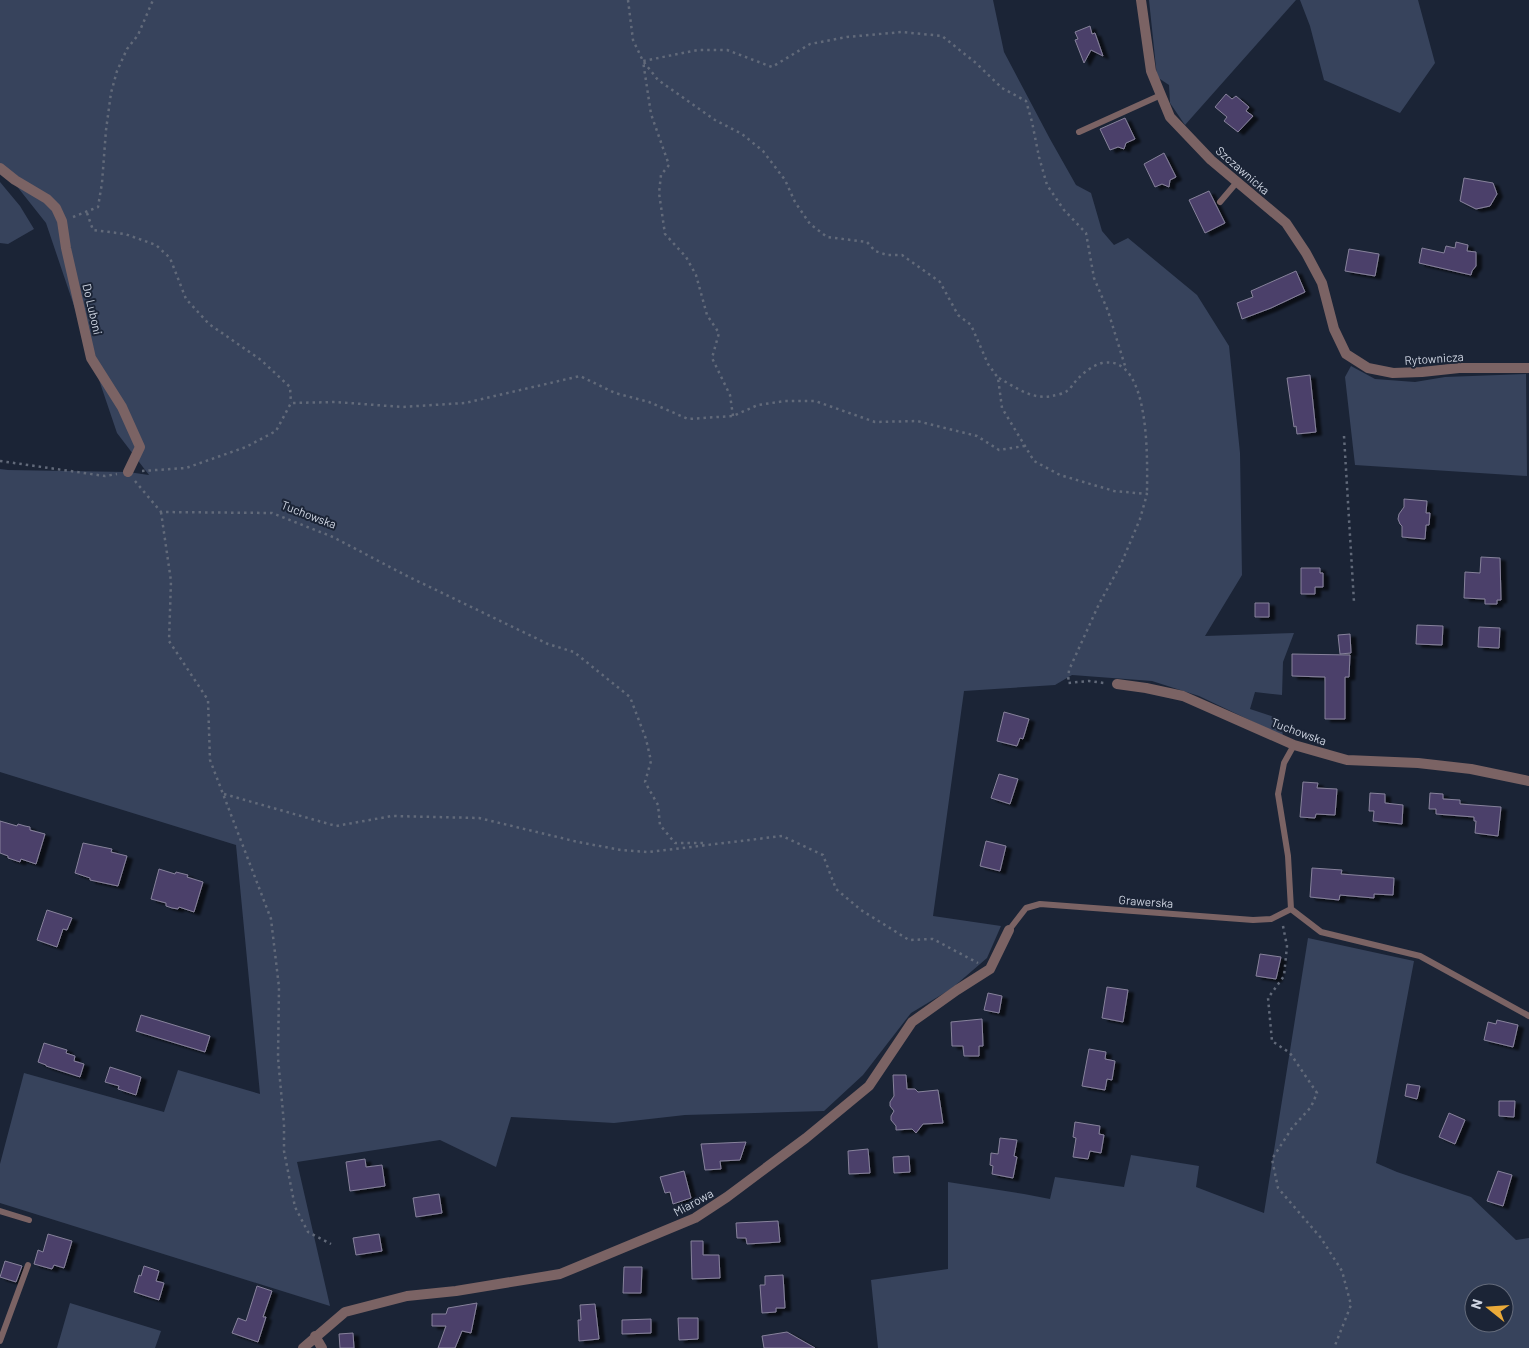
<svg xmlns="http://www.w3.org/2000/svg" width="1529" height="1348" viewBox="0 0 1529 1348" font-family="Barlow,sans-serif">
<defs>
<filter id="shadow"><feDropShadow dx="5.5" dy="3" stdDeviation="1" flood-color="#0009"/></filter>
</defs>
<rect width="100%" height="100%" fill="#1b2436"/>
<path fill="#37435c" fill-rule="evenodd" d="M0 0H993L1004 52 1050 139 1076 185 1091 193 1102 231 1114 245 1128 238 1197 295 1229 346 1240 453 1242 575 1205 636 1294 633 1283 662 1282 695 1255 692 1250 709 1280 719 1283 736 1199 696 1152 681 1072 675 1055 685 964 691 933 916 1001 926 987 958 951 989 911 1013 863 1075 824 1111 685 1115 614 1123 511 1117 496 1167 440 1140 297 1162 330 1306 0 1203V1164L24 1073 164 1112 178 1070 260 1094 236 845 0 772V469L8 470 128 472 149 475 117 433 46 223 0 165Z
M1149 0H1296L1185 125 1170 103 1169 85 1157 77Z
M1300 0H1418L1435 63 1400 113 1324 80 1310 26Z
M0 182 20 206 34 229 8 244 0 243Z
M1351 366 1375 379 1415 382 1445 377 1526 374 1527 476 1355 465 1345 377Z
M1308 938 1414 961 1376 1163 1397 1172 1471 1197 1516 1240 1529 1238V1348H878L871 1280 948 1269V1182L1024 1194 1050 1199 1055 1177 1124 1187 1131 1155 1199 1166 1196 1187 1264 1213ZM1474 1293H1504V1323H1474Z
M70 1303 161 1331 155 1348H57Z"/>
<path fill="#4b416b" stroke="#87829b" filter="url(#shadow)" d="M1090 26 1092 34 1095 33 1103 56 1091 50 1084 63 1075 40 1078 39 1075 32Z
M1226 94 1232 99 1236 96 1249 107 1246 111 1253 116 1238 132 1224 121 1227 117 1215 107Z
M1125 118 1135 139 1126 143 1124 149 1118 147 1110 150 1100 129Z
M1164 153 1176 177 1170 180 1169 187 1162 184 1155 187 1144 164Z
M1464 178 1493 183 1497 194 1490 206 1476 209 1460 201Z
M1209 191 1225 223 1205 233 1189 200Z
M1456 242 1468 245 1467 251 1476 252V266L1472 271 1471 275 1419 263 1422 248 1444 253 1446 246 1455 248Z
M1349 249 1379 254 1375 276 1345 271Z
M1296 271 1305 292 1271 308 1242 319 1237 303 1253 297 1251 291Z
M1310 375 1316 432 1297 434 1296 426 1294 427 1287 378Z
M1404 499 1427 501 1426 513H1430L1429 525H1426L1425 539 1402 537V526L1400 524 1398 519 1399 514 1404 507Z
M1481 557 1500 558 1501 600H1497V604H1485V599L1464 598 1465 572 1480 573Z
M1301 568H1320V573H1323V587H1315V594H1301Z
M1255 603H1269V617H1255Z
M1417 625 1443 626 1442 645 1416 644Z
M1479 627 1500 628 1499 648 1478 647Z
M1350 634 1351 653 1340 654 1338 635Z
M1292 654 1350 655 1349 677H1345V719H1325V677L1292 676Z
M1004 712 1029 719 1023 739 1020 738 1017 746 997 741Z
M999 774 1018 779 1010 804 991 798Z
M1303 782 1318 783 1317 788 1337 789 1335 815 1316 814 1315 818 1300 817Z
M1370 793 1385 794V803L1403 805 1402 824 1373 821 1374 811H1369Z
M1430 793 1443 794V799L1460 800V804L1501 807 1498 836 1475 833 1476 821H1474V817L1436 814V809H1429Z
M0 821 17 826 18 824 25 826 30 827V830L45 834 36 864 21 859 20 862 8 858V856L0 853Z
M986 841 1006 846 1000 871 980 866Z
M83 843 112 849 111 852 127 856 118 886 90 880V878L75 873Z
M1312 868 1342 870 1341 874 1394 878 1393 895 1374 894V898L1340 895 1339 900 1310 897Z
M159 869 175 874 176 872 188 875 187 877 203 882 194 912 179 907 178 909 172 908 166 906V903L151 899Z
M47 910 72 918 67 930 63 929 57 947 37 940Z
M1260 954 1281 957 1276 979 1256 976Z
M1107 987 1128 990 1123 1022 1102 1018Z
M988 993 1002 996 999 1013 984 1010Z
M141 1015 210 1036 205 1052 136 1031Z
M982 1019 983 1046H979V1056H964L963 1046H952L951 1022Z
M1497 1020 1518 1025 1513 1047 1484 1040 1488 1022 1496 1024Z
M44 1043 67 1050 66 1053 75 1056 74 1061 84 1064 80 1077 46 1066V1065L38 1062Z
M1089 1049 1106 1052 1105 1059 1115 1061 1112 1080 1107 1079 1105 1090 1082 1086Z
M110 1067 141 1077 136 1095 118 1089 119 1086 105 1082Z
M893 1075H906L907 1089H915L918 1092 938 1090 943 1123 923 1124 916 1133 912 1129 896 1130V1126L891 1120V1116L894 1111 890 1106V1102L894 1096Z
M1407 1084 1420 1086 1417 1099 1405 1096Z
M1499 1101H1515L1514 1117 1499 1116Z
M1449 1113 1465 1120 1455 1144 1439 1137Z
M1075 1122 1100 1126 1099 1134 1104 1135 1101 1153 1090 1151 1088 1159 1073 1157 1076 1138 1073 1137Z
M1000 1138 1017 1140 1014 1156 1017 1157 1013 1178 992 1174 993 1166 990 1165 991 1153 998 1154Z
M746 1142 740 1160 720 1161 721 1169 705 1170 701 1144Z
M868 1149 870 1173 849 1174 848 1151Z
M909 1156 910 1172 894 1173 893 1157Z
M365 1159 366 1167 382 1165 385 1186 350 1191 346 1162Z
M684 1171 691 1198 673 1204 670 1192 665 1193 660 1177Z
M1498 1171 1512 1175 1503 1206 1487 1201Z
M439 1194 442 1213 416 1217 413 1198Z
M778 1221 780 1242 747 1244 746 1238H737L736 1223Z
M48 1234 72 1241 64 1268 54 1265 52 1269 34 1264 38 1250 43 1252Z
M379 1234 382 1251 356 1255 353 1238Z
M691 1241H703V1255H719L720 1278 692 1279Z
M5 1261 22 1266 16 1282 0 1277Z
M144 1266 159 1271 156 1281 164 1283 159 1300 134 1292 139 1275 141 1276Z
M624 1267H642L641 1293H623Z
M783 1275 785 1308H776V1312L762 1313 760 1285H765V1276Z
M257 1286 272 1291 263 1317H266L258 1342 232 1333 238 1318 246 1321Z
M477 1303 471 1333 462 1331 455 1348H438L446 1326H432V1314H446L448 1308Z
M595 1304 599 1339 579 1341 578 1320H581L580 1305Z
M678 1318H698V1339L679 1340Z
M651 1319V1333L622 1334V1320Z
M787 1332 815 1348H764L762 1336Z
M353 1333 354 1348H340L339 1334Z"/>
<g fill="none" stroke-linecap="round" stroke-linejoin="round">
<path stroke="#626a7a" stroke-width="2.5" stroke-dasharray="2.5 4" stroke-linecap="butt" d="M628 0 633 40 643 61 658 80 715 120 742 134 763 151 785 180 795 202 810 224 827 237 867 242 875 251 887 255H902L940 282 958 315 971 325 988 364 998 378 1002 408 1034 461 1060 475 1114 491 1147 494 1140 519 1121 564 1099 604 1069 670 1068 683 1089 681 1104 683
M87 213 93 230 125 234 156 245 170 258 186 299 209 324 261 360 290 387 291 403
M73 217 98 207 102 183 106 130 111 93 117 71 127 49 138 35 153 0
M999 378C1015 387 1032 400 1052 396 1056 395 1063 394 1067 391 1070 390 1072 385 1074 383 1082 374 1091 366 1102 363 1152 353 1147 466 1147 494
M733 416 730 395 712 358 719 333 707 315 696 275 686 257 665 234 659 193 661 175 669 165 651 114 643 61 698 50H727L772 67 810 44 847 37 902 32 942 36 976 63 1002 88 1026 101 1032 122 1039 157 1047 185 1064 210 1086 233 1094 278 1108 311 1126 369
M1344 436 1354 602
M0 461 105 476 117 474
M142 471 186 468 246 447 276 431 291 403 336 402 402 407 465 403 580 376 615 393 649 402 688 419 733 416 758 405 785 401H815L875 422 917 421 977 436 999 450 1024 446
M135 481 161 512 272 513 333 537 407 576 548 644 574 652 630 697 646 739 651 761 645 782 658 805 660 825 675 843H705
M161 512 171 581 169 641 208 700 210 760 271 919 279 987 278 1058 284 1124V1151L295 1207 308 1232 331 1244
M224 794 336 826 392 816 479 818 578 842 621 850 648 852 666 850 782 836 823 855 836 889 861 910 909 940 933 939 978 963
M1283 926 1287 946 1284 976 1268 998 1272 1041 1290 1053 1317 1093 1311 1107 1292 1128 1272 1159 1278 1188 1321 1238 1342 1271 1351 1305 1334 1348"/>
<path stroke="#7b6364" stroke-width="6" d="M1079 132 1161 95
M1220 202 1237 182
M1291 909 1321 932 1420 956 1529 1016
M1291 909 1288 856 1278 794 1284 763 1294 745
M1009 930 1026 908 1040 904 1253 920 1271 919 1291 909
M0 1211 29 1220
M0 1341 28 1265"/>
<path stroke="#7b6364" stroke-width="10" d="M1141 0 1151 71 1170 117 1211 160 1286 223 1306 253 1322 283 1334 329 1346 354 1368 368 1393 373 1422 372 1459 368H1529
M0 168 15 180 47 199 56 208 62 221 66 248 91 358 122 407 140 447 128 472
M1117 684 1146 688 1183 696 1294 745 1347 760 1418 763 1471 769 1529 781
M315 1336 322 1348
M303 1348 345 1312 407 1296 456 1291 560 1274 695 1218 727 1197 806 1138 869 1086 912 1022 957 990 990 969 1009 930"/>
</g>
<g text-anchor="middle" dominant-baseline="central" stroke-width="4" stroke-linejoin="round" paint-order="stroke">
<g font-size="12" fill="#ced4e1" stroke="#1b2436">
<text transform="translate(1243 170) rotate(41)">Szczawnicka</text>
<text transform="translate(93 309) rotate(77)">Do Luboni</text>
<text transform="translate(1434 358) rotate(-4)">Rytownicza</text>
<text transform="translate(309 514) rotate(21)">Tuchowska</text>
<text transform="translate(1299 731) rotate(20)">Tuchowska</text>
<text transform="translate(1146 901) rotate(4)">Grawerska</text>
<text transform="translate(693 1202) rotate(-29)">Miarowa</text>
</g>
</g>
<g transform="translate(1489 1308) rotate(287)"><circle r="24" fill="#1b2436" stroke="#636a7a"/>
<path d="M0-4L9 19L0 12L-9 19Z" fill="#eaaa39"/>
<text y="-8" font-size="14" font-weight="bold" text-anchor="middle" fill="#ced4e1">N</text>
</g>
</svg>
